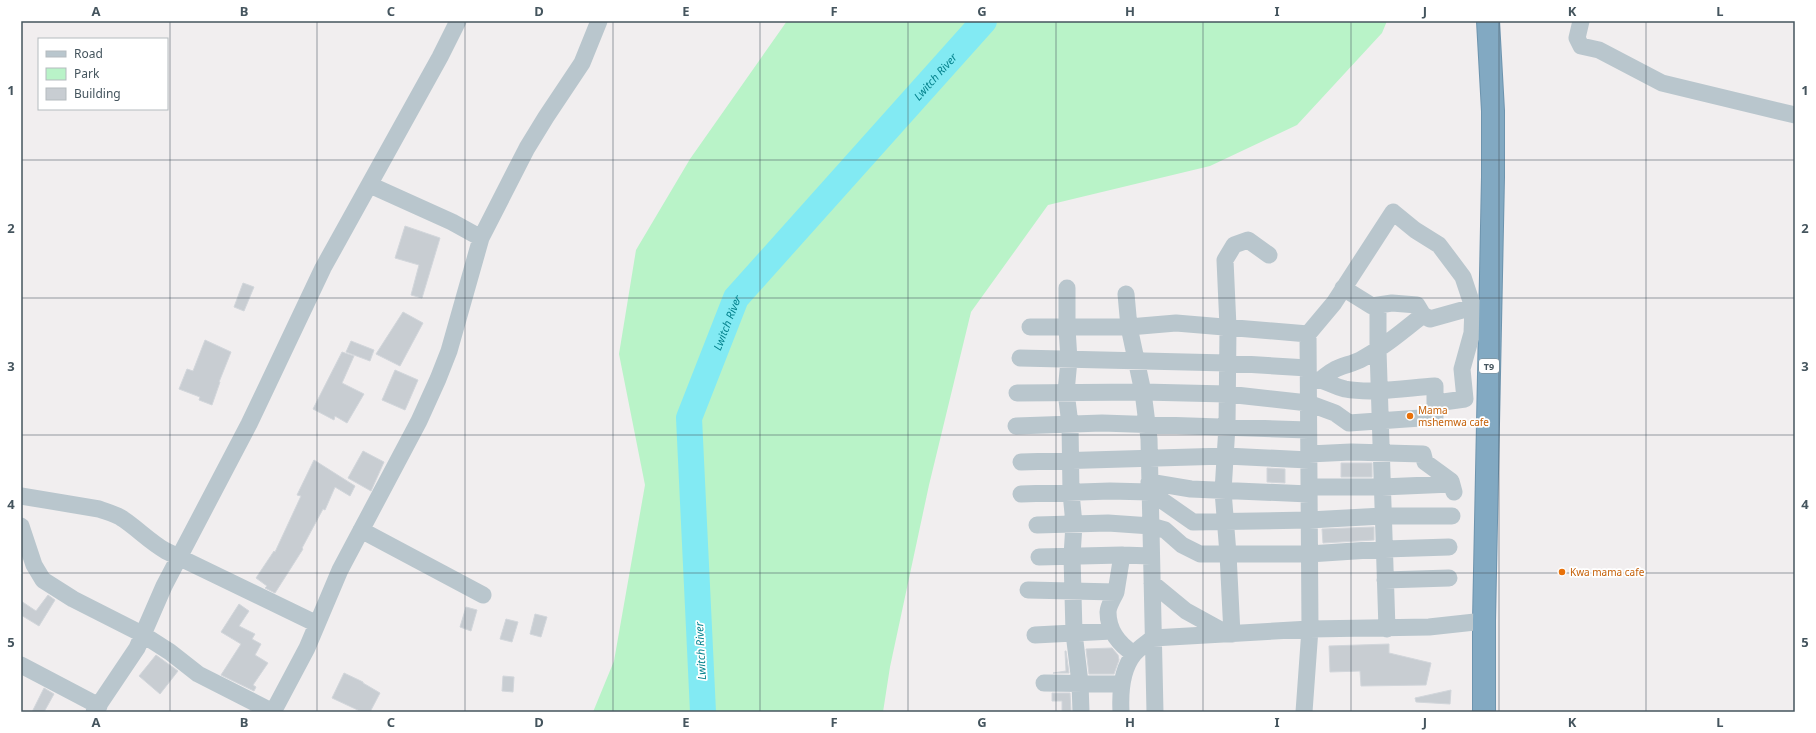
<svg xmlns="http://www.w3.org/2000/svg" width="1816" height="733" viewBox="0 0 1816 733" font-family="'Noto Sans',sans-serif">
<rect width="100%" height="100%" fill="#f1eeef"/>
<path fill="#b9f3c8" d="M787 21H1387L1382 33 1297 125 1210 166 1048 205 971 312 929 485 890 667 883 712H593L614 661 645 485 619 354 636 250 690 159Z"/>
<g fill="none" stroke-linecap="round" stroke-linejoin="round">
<path stroke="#82eaf3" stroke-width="26" id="s1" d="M703 712 689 418 736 298 984 21"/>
</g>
<path fill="#c8cdd2" stroke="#d2d6db" d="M405 226 440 238 422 298 411 295 419 265 395 258Z
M243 283 254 287 244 311 234 307Z
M403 312 423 323 400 366 376 354Z
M205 340 231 352 219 382H220L212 405 199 400 200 397 179 389 187 369 193 371Z
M351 341 374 350 370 361 346 352Z
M342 352 354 356 342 383 364 394 347 423 335 416 334 420 313 409Z
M395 370 418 380 405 410 382 400Z
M363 451 384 462 371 491 348 478Z
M314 460 355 486 350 496 335 487 325 510 323 509 302 548 303 549 275 593 265 588 267 586 256 578 274 551 275 552 301 496 297 495Z
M1341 463H1372V477H1341Z
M1267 468 1285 469V483L1267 482Z
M1374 527V540L1323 543 1322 529Z
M48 595 55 600 39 626 21 615V601L36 611Z
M239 604 249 611 239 626 255 634 252 639 261 644 255 655 268 663 253 685 256 687 254 691 221 675 241 644 221 632Z
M466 607 477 610 471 631 460 627Z
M535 614 547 617 541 637 530 634Z
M506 619 518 622 512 642 500 639Z
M1389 644V653L1431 663 1426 685 1361 686 1360 671 1330 672 1329 646Z
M1112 648 1118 655 1119 660 1114 674H1089L1086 649Z
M1065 651H1066L1069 673H1053L1066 671Z
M156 655 178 671 160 694 139 676Z
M344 673 363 682V683L380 693 370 712H362L332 698Z
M503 676 514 677 513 692 502 691Z
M44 688 54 694 44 712H32Z
M1451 690 1450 704 1416 702 1415 698Z
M1052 693H1070L1071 712H1062V701H1052Z"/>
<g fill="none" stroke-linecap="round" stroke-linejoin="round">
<defs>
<path id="highway" d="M1484 712V621L1493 177V111L1488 21"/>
</defs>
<use href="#highway" stroke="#6d94ae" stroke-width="24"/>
<path stroke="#b9c6cd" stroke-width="17" d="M1581 21 1577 38 1581 46 1599 50 1662 83 1795 115
M370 185 452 222 481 238
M1067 288V328L1069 360 1066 392 1070 424 1071 493 1074 524 1072 556 1074 633 1080 683 1081 712
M1343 288 1372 306 1392 303 1417 305 1423 315 1430 319 1473 307 1483 309
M1126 294 1129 327 1143 392 1149 439 1155 712
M1378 305V350L1387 629
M1030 327H1129L1176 323 1308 334
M1020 358 1227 363 1308 368
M1313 381C1325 380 1324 375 1334 370 1340 366 1352 364 1360 360 1383 348 1403 331 1423 315
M1017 393 1143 392 1227 394 1308 403 1335 413 1349 423 1435 417V386C1406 388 1373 394 1345 389 1337 387 1329 383 1321 380
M1016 426 1102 423 1308 430
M1309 454 1351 452 1423 454 1425 462 1451 481 1454 492
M1021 462 1226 456 1309 460
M1149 482 1191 489 1309 494
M1309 487H1382L1452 484
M1021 494 1110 491 1150 492 1193 522 1309 520 1383 516H1452
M21 496 99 509C107 512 116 514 123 519 138 529 150 542 166 551L317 624
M1037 525 1108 523 1151 526 1165 530 1182 545 1200 554H1309L1385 549 1449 547
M21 526 34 565 43 580 73 599 142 634 170 652 198 674 273 712
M361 530 483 595
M1039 557 1122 555 1151 556
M1385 580 1449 578
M1152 583 1186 611 1226 633
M1028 590 1116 592 1122 555
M1116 592C1114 597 1108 606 1108 612 1108 631 1120 645 1134 654
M1232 634 1228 554 1223 491 1227 426 1228 327 1225 260 1234 245 1248 240 1269 255
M1035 635 1112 631
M21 665 99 706
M1044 683 1122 684
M94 712 137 648 164 586 249 424 323 268 440 57 458 21
M273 712 307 648 340 570 419 421 438 379 449 351 481 238 527 148 546 117 582 63 599 21
M1121 712C1120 693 1121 670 1134 654 1139 648 1147 643 1153 638L1310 629 1429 627 1484 621
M1304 712 1310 629 1308 334 1334 303 1393 212 1415 230 1439 245 1463 277 1473 307 1472 333 1462 369 1465 399 1436 403"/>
<use href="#highway" stroke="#82a9c2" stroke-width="22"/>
</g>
<path fill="none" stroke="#45555e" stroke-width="1" stroke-opacity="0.55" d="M170 21V712M317 21V712M465 21V712M613 21V712M760 21V712M908 21V712M1056 21V712M1203 21V712M1351 21V712M1499 21V712M1646 21V712M21 160H1795M21 298H1795M21 435H1795M21 573H1795"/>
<g fill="#e8710a" stroke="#fff" stroke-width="1.5">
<circle cx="1410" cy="416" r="4"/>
<circle cx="1562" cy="572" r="4"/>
</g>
<g text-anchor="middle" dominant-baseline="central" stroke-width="3.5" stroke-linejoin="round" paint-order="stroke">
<rect fill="#fff" stroke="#7d888e" stroke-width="1" x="1479" y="359" width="20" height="14" rx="3"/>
<g font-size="9" font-weight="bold" fill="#45555e">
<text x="1489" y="366">T9</text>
</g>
<g font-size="10" fill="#c56008" stroke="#fff" text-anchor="start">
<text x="1418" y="410">Mama<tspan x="1418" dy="12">mshemwa cafe</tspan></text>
<text x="1570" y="572">Kwa mama cafe</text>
</g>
<g font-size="11" font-style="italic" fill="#04828d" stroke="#fff">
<text stroke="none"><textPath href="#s1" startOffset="721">Lwitch River</textPath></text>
<text stroke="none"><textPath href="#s1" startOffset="397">Lwitch River</textPath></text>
<text transform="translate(700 651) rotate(-93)">Lwitch River</text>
</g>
</g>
<rect width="1816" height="733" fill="none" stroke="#ffffff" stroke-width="44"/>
<rect x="38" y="38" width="130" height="72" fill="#ffffff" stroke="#b5bbbf"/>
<rect x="46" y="51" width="20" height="6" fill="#b9c6cd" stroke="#b5bbbf"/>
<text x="74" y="58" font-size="12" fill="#45555e">Road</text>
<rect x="46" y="68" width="20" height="12" fill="#b9f3c8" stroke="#b5bbbf"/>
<text x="74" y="78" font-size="12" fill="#45555e">Park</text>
<rect x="46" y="88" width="20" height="12" fill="#c8cdd2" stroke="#b5bbbf"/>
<text x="74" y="98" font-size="12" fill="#45555e">Building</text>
<rect x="22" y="22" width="1772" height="689" fill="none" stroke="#45555e" stroke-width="1.5"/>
<g font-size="13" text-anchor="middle" font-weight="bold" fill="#45555e">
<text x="96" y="16">A</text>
<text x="244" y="16">B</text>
<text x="391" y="16">C</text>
<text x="539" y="16">D</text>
<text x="686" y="16">E</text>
<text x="834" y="16">F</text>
<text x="982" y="16">G</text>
<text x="1130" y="16">H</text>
<text x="1277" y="16">I</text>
<text x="1425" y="16">J</text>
<text x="1572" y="16">K</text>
<text x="1720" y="16">L</text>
<text x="11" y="95">1</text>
<text x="1805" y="95">1</text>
<text x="11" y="233">2</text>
<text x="1805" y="233">2</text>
<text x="11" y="371">3</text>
<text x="1805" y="371">3</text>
<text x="11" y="509">4</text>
<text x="1805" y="509">4</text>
<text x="11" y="647">5</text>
<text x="1805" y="647">5</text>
<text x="96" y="727">A</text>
<text x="244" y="727">B</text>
<text x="391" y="727">C</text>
<text x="539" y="727">D</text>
<text x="686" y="727">E</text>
<text x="834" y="727">F</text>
<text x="982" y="727">G</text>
<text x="1130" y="727">H</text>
<text x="1277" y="727">I</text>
<text x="1425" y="727">J</text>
<text x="1572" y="727">K</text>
<text x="1720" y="727">L</text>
</g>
</svg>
